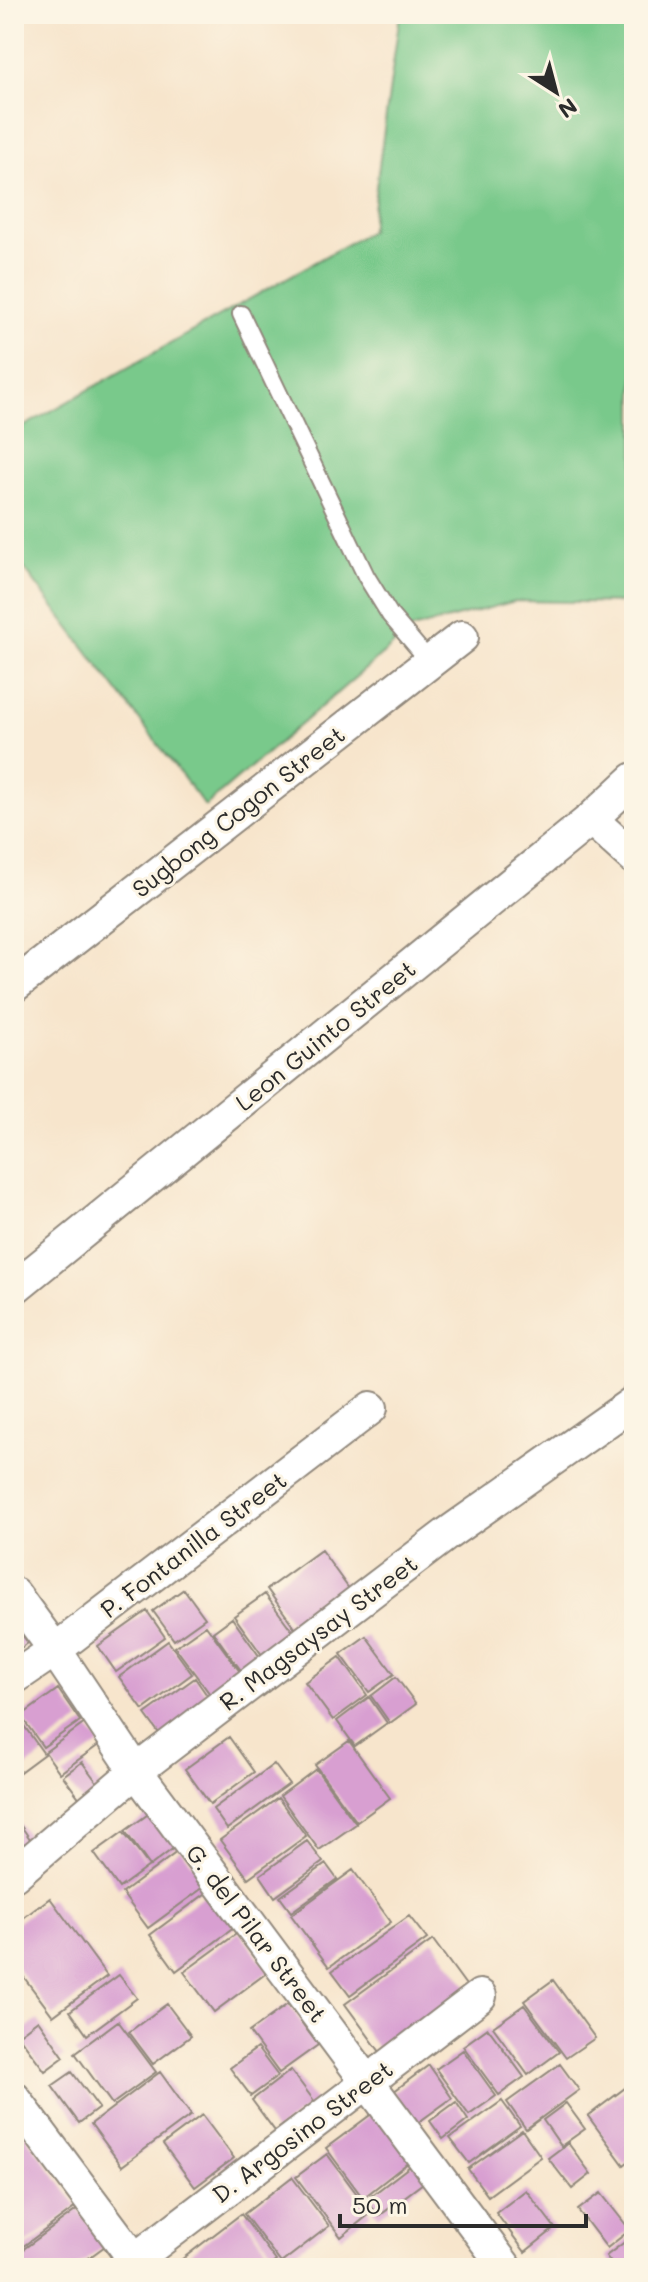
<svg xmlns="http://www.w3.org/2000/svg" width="648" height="2282" viewBox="0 0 648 2282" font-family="Mali,sans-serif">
<rect width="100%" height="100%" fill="#fcf5e5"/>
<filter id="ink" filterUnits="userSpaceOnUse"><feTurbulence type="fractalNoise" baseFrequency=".0125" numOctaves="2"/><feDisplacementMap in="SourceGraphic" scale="16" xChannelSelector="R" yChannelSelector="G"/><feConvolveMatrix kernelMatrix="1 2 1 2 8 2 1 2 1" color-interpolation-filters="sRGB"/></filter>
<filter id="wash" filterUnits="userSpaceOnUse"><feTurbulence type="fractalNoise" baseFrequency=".006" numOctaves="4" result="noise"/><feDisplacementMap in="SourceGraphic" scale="32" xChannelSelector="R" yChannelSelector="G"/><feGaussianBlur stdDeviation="1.8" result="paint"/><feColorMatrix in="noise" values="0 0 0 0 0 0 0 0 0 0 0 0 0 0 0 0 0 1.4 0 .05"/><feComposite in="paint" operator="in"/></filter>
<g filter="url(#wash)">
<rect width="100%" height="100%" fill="#f7e5cc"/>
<path fill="#79c98b" stroke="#527a5b" stroke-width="2" d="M400 14H634V603L515 601 412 629 205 806 14 555V432L370 231Z"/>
<g id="blocks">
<path fill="#d89fd1" d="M321 1550 352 1593 298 1632 267 1589Z
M184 1589 205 1618 174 1640 153 1611Z
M265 1594 296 1636 265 1659 234 1616Z
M147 1611 165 1637 116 1672 98 1646Z
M232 1618 262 1660 243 1673 213 1632Z
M14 1624 28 1643 14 1653Z
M206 1625 240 1672 210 1694 175 1647Z
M366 1636 394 1674 369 1692 341 1654Z
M168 1641 192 1674 143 1710 119 1677Z
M340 1657 367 1695 333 1720 305 1682Z
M396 1677 416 1704 390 1723 371 1696Z
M195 1678 213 1704 164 1740 145 1714Z
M58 1689 80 1721 43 1747 21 1716Z
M369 1697 387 1723 355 1746 337 1721Z
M17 1716 44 1754 17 1774 14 1770V1718Z
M85 1723 100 1744 60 1773 45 1752Z
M229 1737 254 1772 210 1804 185 1769Z
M349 1741 390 1798 357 1822 315 1765Z
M82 1762 105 1793 86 1807 63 1776Z
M274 1764 289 1784 227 1829 213 1809Z
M316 1769 356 1824 319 1850 280 1796Z
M278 1798 306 1836 248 1878 220 1840Z
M154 1810 179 1844 150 1866 125 1831Z
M14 1816 37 1849 14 1866Z
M123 1832 149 1866 119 1888 94 1853Z
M307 1841 323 1862 275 1897 260 1875Z
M181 1849 208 1884 148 1928 122 1893Z
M326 1864 337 1879 291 1912 280 1897Z
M353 1870 391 1922 329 1967 291 1915Z
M209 1891 235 1927 176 1971 150 1935Z
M50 1898 107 1976 53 2016 14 1964V1925Z
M409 1916 427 1939 350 1995 332 1971Z
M239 1932 269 1971 214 2012 184 1972Z
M433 1940 471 1992 383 2056 345 2004Z
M119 1975 137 1998 87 2035 70 2011Z
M553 1980 595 2038 566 2058 524 2001Z
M167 2004 191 2036 153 2064 129 2032Z
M288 2004 318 2045 279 2073 249 2032Z
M524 2005 559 2052 528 2075 493 2027Z
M38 2020 64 2057 45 2071 18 2035Z
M118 2021 156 2072 112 2104 75 2053Z
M488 2028 524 2077 499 2095 463 2046Z
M257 2048 278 2076 251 2096 230 2068Z
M463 2050 496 2096 469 2115 436 2069Z
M560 2064 579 2090 526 2129 507 2102Z
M429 2065 452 2098 416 2124 393 2092Z
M291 2070 315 2102 275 2131 252 2100Z
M72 2072 99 2108 79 2123 52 2086Z
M160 2072 191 2115 122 2166 91 2124Z
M629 2085 634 2092V2157L624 2165 588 2116Z
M502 2101 520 2126 469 2163 450 2138Z
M456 2102 468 2120 443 2139 430 2121Z
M566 2103 585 2129 561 2146 543 2120Z
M377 2110 414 2158 363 2198 326 2148Z
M202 2115 234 2158 195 2187 163 2144Z
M14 2120 77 2206 14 2253Z
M522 2130 541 2157 488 2196 468 2169Z
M568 2143 591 2174 572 2189 548 2158Z
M327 2154 371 2213 341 2237 296 2177Z
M418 2160 431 2177 379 2216 366 2200Z
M292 2177 329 2226 281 2263 244 2214Z
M526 2190 555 2228 525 2252 496 2213Z
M601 2193 630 2230 607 2248 578 2210Z
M78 2209 105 2246 75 2268H23L14 2256Z
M241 2214 276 2261 267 2268H187L181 2260Z
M634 2235V2268H615L606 2256Z"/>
</g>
</g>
<g filter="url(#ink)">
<use href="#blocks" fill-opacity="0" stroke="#91887c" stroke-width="2"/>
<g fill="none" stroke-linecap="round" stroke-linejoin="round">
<defs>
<path id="lane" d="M241 314 366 576 390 615 430 662"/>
<path id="street" d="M591 819 634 858
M14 986 462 637
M14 1288 591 819 634 779
M14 1594 55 1650 136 1771 506 2268
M14 1678 55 1650 371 1408
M14 1875 136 1771 447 1534 634 1402
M14 2098 141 2268
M124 2268 480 1996"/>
</defs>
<use href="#lane" stroke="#91887c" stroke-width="20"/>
<use href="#street" stroke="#91887c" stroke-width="36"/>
<use href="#lane" stroke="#fff" stroke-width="16"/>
<use href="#street" stroke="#fff" stroke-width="32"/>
</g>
</g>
<g text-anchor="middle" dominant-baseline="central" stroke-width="6" stroke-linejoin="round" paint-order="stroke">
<g font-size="24" fill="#2b2b2b" stroke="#fcf5e5">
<text transform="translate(238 811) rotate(-38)">Sugbong Cogon Street</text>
<text transform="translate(325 1035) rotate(-39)">Leon Guinto Street</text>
<text transform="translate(193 1544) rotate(-37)">P. Fontanilla Street</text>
<text transform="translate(318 1632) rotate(-37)">R. Magsaysay Street</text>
<text transform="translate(257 1933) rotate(53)">G. del Pilar Street</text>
<text transform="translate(302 2131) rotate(-37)">D. Argosino Street</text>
</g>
</g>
<rect width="648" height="2282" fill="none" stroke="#fcf5e5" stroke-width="48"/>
<g transform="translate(556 92) rotate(144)" stroke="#fcf5e5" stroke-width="6" paint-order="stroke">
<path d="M0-6L14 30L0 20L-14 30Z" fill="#2b2b2b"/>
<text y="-12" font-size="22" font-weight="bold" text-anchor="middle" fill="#2b2b2b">N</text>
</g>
<path d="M340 2214v12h246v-12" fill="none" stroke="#2b2b2b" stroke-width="4"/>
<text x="352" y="2214" font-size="24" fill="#2b2b2b" stroke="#fcf5e5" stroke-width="6" paint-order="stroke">50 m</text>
</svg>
